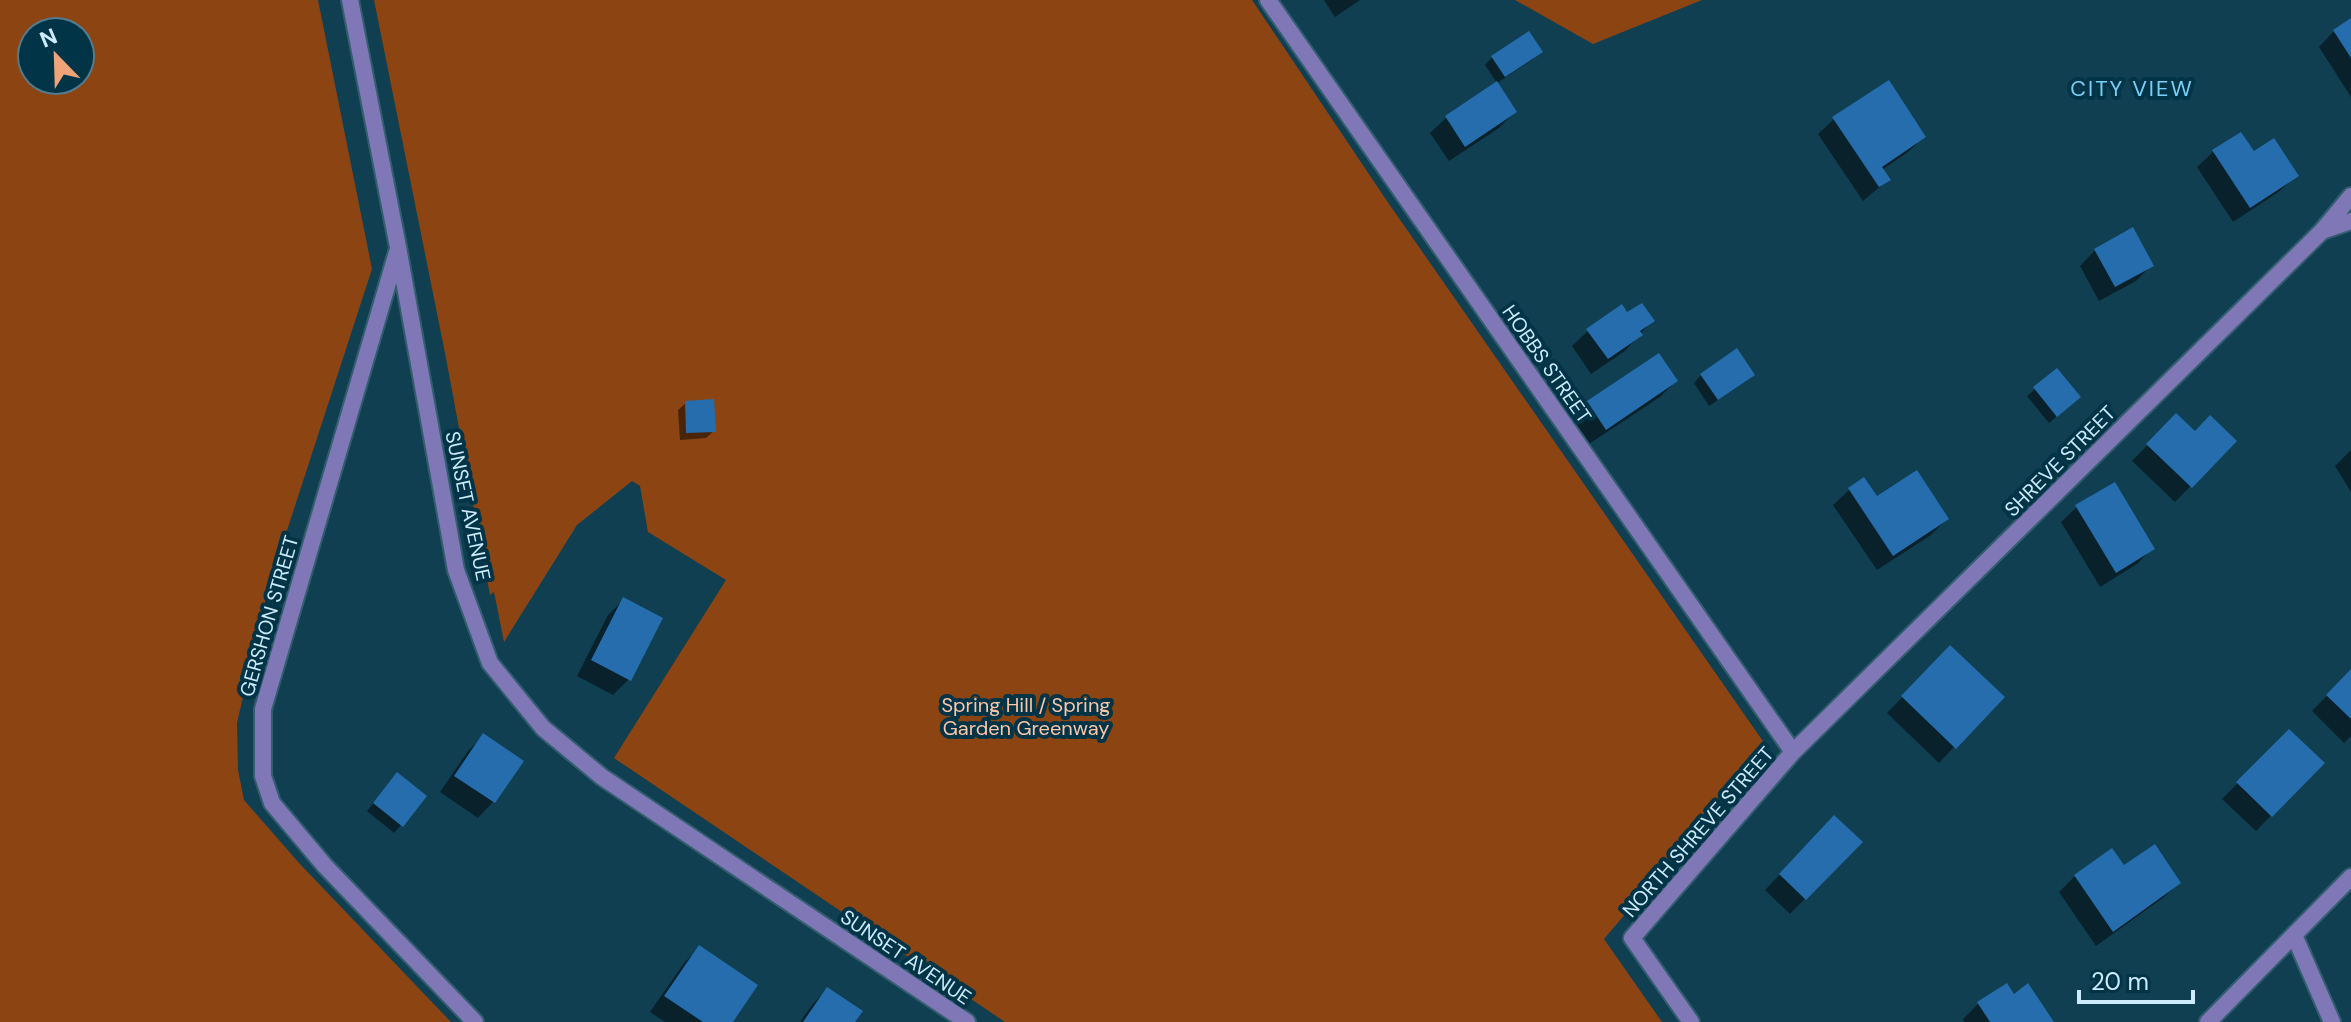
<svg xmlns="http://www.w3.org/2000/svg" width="2351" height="1022" viewBox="0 0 2351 1022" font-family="'DM Sans',sans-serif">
<rect width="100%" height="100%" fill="#103f52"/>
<path fill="#8b4412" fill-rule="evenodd" d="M0 0H318L372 269 268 589 237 723 238 770 244 800 300 864 451 1022H0ZM32 32H80V80H32Z
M374 0H1252L1387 201 1767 747 1604 939 1662 1022H1005L614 758 726 580 648 532 640 486 632 481 577 525 504 642 494 592 490 595 446 358Z
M1515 0H1702L1593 44Z"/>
<path fill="#0007" d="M1324 0H1360L1335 17Z
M2351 20V97L2319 47 2334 31Z
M1540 51 1533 59 1497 83 1485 65 1492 57Z
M1496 84 1515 112 1499 128 1449 161 1430 133 1446 118Z
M1834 119 1924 137 1908 152 1882 170 1889 179 1863 201 1818 134Z
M2240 134 2253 154 2296 175 2280 191 2233 222 2197 167 2213 152Z
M2095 250 2151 266 2136 281 2099 301 2080 266Z
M1627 315 1652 321 1625 351 1591 374 1572 346 1588 331Z
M1659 356 1676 381 1660 397 1589 444 1572 418 1588 403Z
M2057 370 2071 404 2049 423 2027 396Z
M1701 375H1753L1745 382 1709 406 1694 383Z
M686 403 714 431 706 438 680 440 678 410Z
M2176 416 2195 433 2234 441 2175 502 2132 461Z
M2351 450V492L2335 466Z
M1864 480 1877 499 1947 519 1931 535 1877 570 1833 505 1849 490Z
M2077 507 2152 549 2137 564 2100 587 2061 522Z
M623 600 629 679 613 695 577 676 608 615Z
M1950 648 1954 747 1939 763 1887 713Z
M2351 671V736L2344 743 2312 711Z
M2289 731 2322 763 2256 831 2222 799Z
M483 736 521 762 493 802 478 818 440 792 468 751Z
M390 782 401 825 394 833 367 811Z
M1819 833 1860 842 1790 914 1765 890Z
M2112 851 2123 868 2179 883 2163 898 2096 946 2059 892 2075 876Z
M700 947 731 1022H665L650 1012 684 963Z
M2006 986 2013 996 2052 1022H1964L1963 1019 1978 1004Z
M827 989 853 1022H800L812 1005Z"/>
<path fill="#266dae" d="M2351 18V58L2333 30Z
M1529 31 1543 52 1505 77 1491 56Z
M1889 80 1926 137 1882 167 1891 180 1879 187 1832 117Z
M1497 81 1517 112 1465 147 1445 116Z
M2241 132 2254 151 2274 138 2299 176 2250 208 2212 150Z
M2133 227 2154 266 2115 287 2094 249Z
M1642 303 1655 321 1640 331 1643 335 1608 359 1586 329 1622 304 1627 312Z
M1737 348 1755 375 1718 400 1700 374Z
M1659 353 1678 381 1606 430 1587 401Z
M2057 368 2081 397 2057 417 2033 387Z
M714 399 716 432 686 433 685 401Z
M2176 413 2195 431 2210 415 2237 441 2192 488 2146 444Z
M1917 470 1949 519 1893 556 1848 488 1864 477 1877 496Z
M2115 482 2155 549 2116 573 2075 505Z
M623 597 663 618 631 681 591 660Z
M1950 645 2005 697 1956 749 1901 696Z
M2351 669V719L2326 695Z
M2289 729 2325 763 2272 817 2236 782Z
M483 733 524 761 495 803 454 776Z
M397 772 427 796 403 827 373 803Z
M1834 815 1863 842 1806 900 1779 874Z
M2155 844 2181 883 2113 932 2074 875 2112 848 2124 865Z
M699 945 758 985 733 1022H703L664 996Z
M2007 983 2014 994 2028 983 2054 1022H1990L1977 1002Z
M827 987 863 1011 855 1022H803Z"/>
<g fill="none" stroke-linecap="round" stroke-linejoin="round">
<defs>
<path id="minor" d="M350 0 398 247 456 570 490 663 543 728 602 777 967 1022
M1268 0 1793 752
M2322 231 2351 221
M397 252 263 709V776L272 803 325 866 475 1022
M2294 935 2332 1022
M1691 1022 1632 938 1793 752 2322 231 2351 196
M2208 1022 2351 877"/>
</defs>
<use href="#minor" stroke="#325e70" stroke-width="20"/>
<use href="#minor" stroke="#8077b7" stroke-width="16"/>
</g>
<g text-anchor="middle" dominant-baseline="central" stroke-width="8" stroke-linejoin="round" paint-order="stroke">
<g font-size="20" fill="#ccebfb" stroke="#023447">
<text transform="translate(1547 364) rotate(55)">HOBBS STREET</text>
<text transform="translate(2060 461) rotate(-45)">SHREVE STREET</text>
<text transform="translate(468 506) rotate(78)">SUNSET AVENUE</text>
<text transform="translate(269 616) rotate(-74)">GERSHON STREET</text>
<text transform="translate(1698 832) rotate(-49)">NORTH SHREVE STREET</text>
<text transform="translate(906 957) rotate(34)">SUNSET AVENUE</text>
</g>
<g font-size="20" fill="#fcc6a8" stroke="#023447">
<text x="1026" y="705">Spring Hill / Spring<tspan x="1026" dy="23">Garden Greenway</tspan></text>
</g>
<g font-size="22" letter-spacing="2" fill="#7acff6" stroke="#023447">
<text x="2132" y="88">CITY VIEW</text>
</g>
</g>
<g transform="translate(56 56) rotate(337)"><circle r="38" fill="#023447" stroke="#537d8f" stroke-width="2"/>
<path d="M0-6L14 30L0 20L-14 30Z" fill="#efa378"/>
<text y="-12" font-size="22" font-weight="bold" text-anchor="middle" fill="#ccebfb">N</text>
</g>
<path d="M2079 990v12h114v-12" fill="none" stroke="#ccebfb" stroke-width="4"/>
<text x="2091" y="990" font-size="24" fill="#ccebfb" stroke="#023447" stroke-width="6" paint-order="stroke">20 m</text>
</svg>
